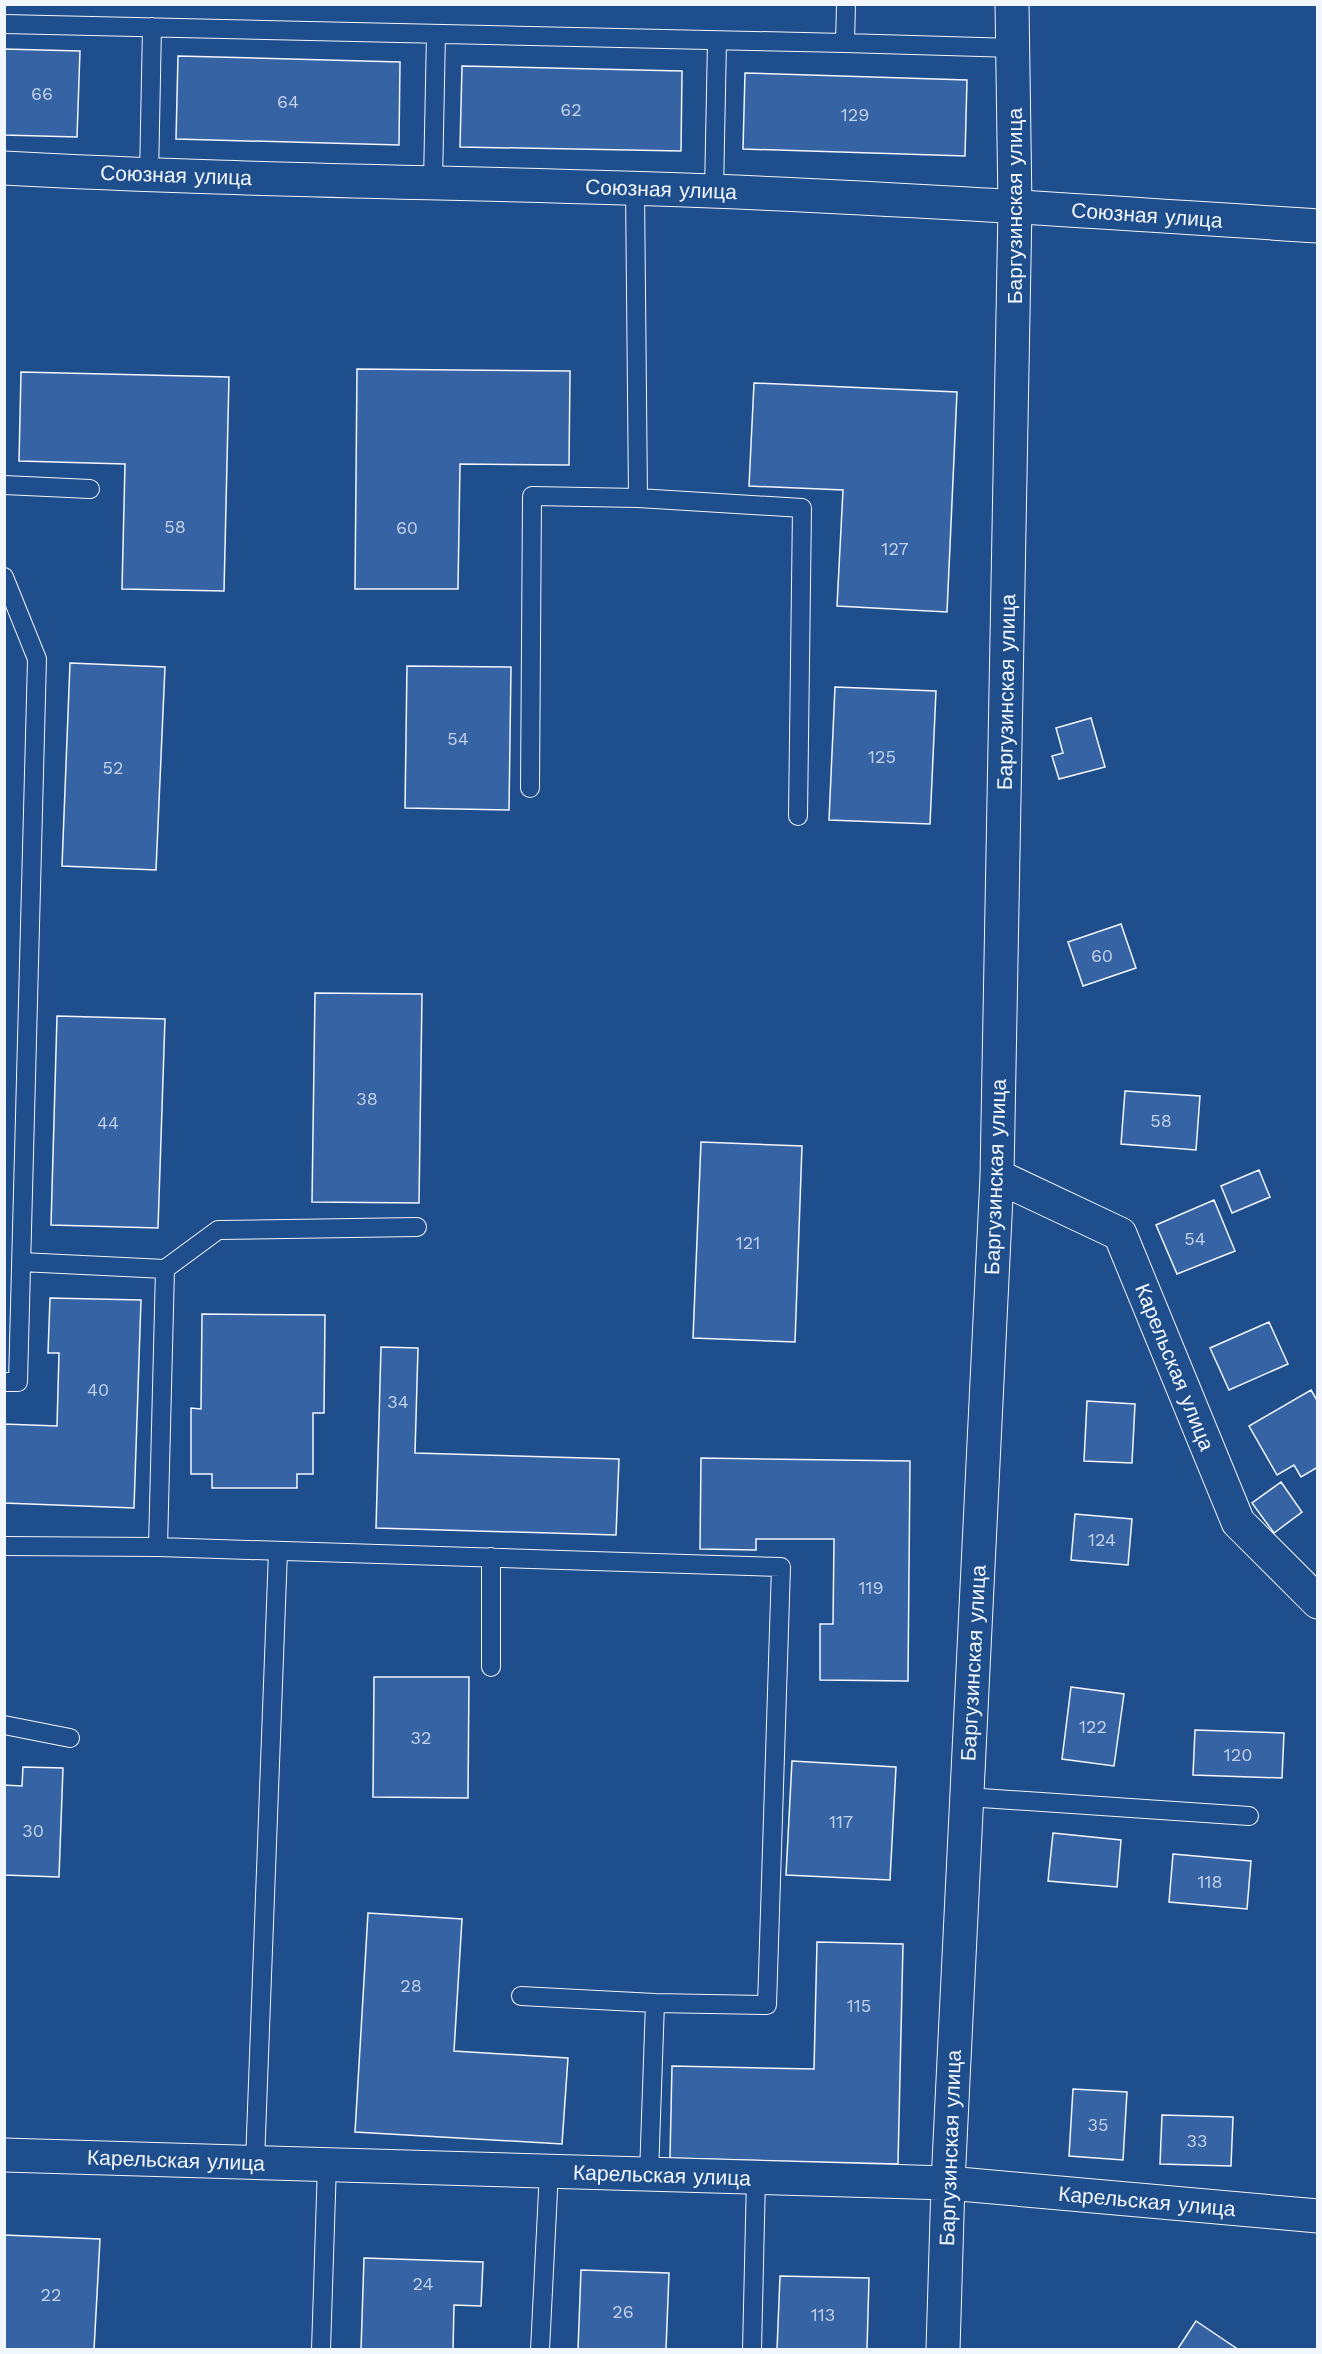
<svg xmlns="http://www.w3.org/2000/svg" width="1322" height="2354" viewBox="0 0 1322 2354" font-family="'Work Sans',sans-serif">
<rect width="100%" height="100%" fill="#1f4e8c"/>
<path fill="#3563a3" stroke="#f2f6ff" stroke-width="1.5" d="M4 49 80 51 77 137 4 135Z
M178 56 400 62 399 145 176 139Z
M462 66 682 71 681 151 460 147Z
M745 73 967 80 965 156 743 149Z
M357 369 570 371 569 465 460 464 458 589H355Z
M21 372 229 377 224 591 122 589 125 464 19 461Z
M754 383 957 392 947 612 837 606 843 490 749 486Z
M70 663 165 667 156 870 62 866Z
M407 666 511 667 509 810 405 808Z
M835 687 936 691 930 824 829 820Z
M1091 718 1105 767 1059 779 1052 756 1063 753 1056 728Z
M1121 924 1136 968 1083 986 1068 942Z
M315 993 422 994 419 1203 312 1202Z
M57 1016 165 1019 158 1228 51 1225Z
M1125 1091 1200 1096 1196 1150 1121 1144Z
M701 1142 802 1146 795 1342 693 1338Z
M1259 1170 1270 1197 1232 1213 1221 1186Z
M1214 1200 1235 1251 1177 1274 1156 1225Z
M50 1298 141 1300 134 1508 4 1503V1424L57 1426 59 1353H48Z
M202 1314 325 1315 324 1413H313V1474H297V1488H212V1474H191V1408L201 1409Z
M1269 1322 1288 1364 1229 1390 1210 1348Z
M381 1347 418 1348 415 1453 619 1459 616 1535 376 1528Z
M1311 1390 1318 1402V1467L1301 1477 1294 1465 1277 1475 1249 1426Z
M1087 1401 1135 1404 1132 1463 1084 1461Z
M701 1458 910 1461 908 1681 820 1680V1624H833L834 1539H756V1550L700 1549Z
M1281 1482 1302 1512 1274 1533 1252 1503Z
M1075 1514 1132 1519 1128 1565 1071 1560Z
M374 1677H469L468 1798 373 1797Z
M1071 1687 1124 1694 1114 1766 1062 1759Z
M1195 1730 1284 1733 1282 1778 1193 1775Z
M792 1761 896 1767 890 1880 786 1875Z
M23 1767 63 1768 59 1877 4 1875V1785L22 1786Z
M1053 1833 1121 1840 1117 1887 1048 1881Z
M1173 1854 1251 1861 1247 1909 1169 1902Z
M368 1913 462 1919 454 2051 568 2058 562 2144 355 2132Z
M817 1942 903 1944 898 2164 670 2158 672 2066 814 2069Z
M1073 2089 1127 2092 1123 2160 1069 2156Z
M1162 2115 1233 2117 1231 2166 1160 2164Z
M4 2235 100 2239 94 2350H4Z
M364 2258 483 2262 481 2306 454 2305 453 2350H361Z
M581 2270 669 2273 666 2350H578Z
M780 2276 869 2278 867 2350H777Z
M1196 2321 1239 2350H1177Z"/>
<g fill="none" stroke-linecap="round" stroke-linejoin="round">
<defs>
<path id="service" d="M4 24 845 43 846 4
M845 43 1014 48
M149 176 152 27
M433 181 436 34
M635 188 638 498 802 508 798 816
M714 191 717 41
M4 485 90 489
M4 577 37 659 18 1382H4
M530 788 532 496 638 498
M165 1269 218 1230 417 1227
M4 1546 158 1547 165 1269 21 1262
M158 1547 781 1567 767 2005 655 2003 649 2174
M491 1557V1667
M4 1725 70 1738
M967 1797 1249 1816
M521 1996 655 2003
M255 2162 278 1551
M321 2350 327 2164
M540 2350 549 2171
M752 2350 756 2178"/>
<path id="minor" d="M4 168C240 181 475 182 711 191 913 199 1115 213 1318 226
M997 1176 1120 1234 1238 1522 1318 1602
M4 2155 948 2183 1318 2216
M943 2350 948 2183 997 1176 1015 207 1012 4"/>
</defs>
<use href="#service" stroke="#f2f6ff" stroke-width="20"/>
<use href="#minor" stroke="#f2f6ff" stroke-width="35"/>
<use href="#service" stroke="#1f4e8c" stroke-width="18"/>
<use href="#minor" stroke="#1f4e8c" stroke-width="33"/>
</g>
<g text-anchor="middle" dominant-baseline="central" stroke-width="4.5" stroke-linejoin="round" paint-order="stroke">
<g font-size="18" fill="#c3d1e8">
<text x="42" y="93">66</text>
<text x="288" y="101">64</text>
<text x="571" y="109">62</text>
<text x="855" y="114">129</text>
<text x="175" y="526">58</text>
<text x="407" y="527">60</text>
<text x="895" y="548">127</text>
<text x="458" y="738">54</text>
<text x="882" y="756">125</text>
<text x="113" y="767">52</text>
<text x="1102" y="955">60</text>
<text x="367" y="1098">38</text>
<text x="1161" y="1120">58</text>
<text x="108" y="1122">44</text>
<text x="1195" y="1238">54</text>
<text x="748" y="1242">121</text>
<text x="98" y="1389">40</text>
<text x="398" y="1401">34</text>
<text x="1102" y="1539">124</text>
<text x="871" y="1587">119</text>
<text x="1093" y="1726">122</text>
<text x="421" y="1737">32</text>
<text x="1238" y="1754">120</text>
<text x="841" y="1821">117</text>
<text x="33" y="1830">30</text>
<text x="1210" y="1881">118</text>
<text x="411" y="1985">28</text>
<text x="859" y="2005">115</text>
<text x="1098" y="2124">35</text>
<text x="1197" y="2140">33</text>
<text x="423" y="2283">24</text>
<text x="51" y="2294">22</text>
<text x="623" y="2311">26</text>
<text x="823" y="2314">113</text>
</g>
<g font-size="21" fill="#f2f6ff" stroke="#1f4e8c">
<text transform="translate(176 175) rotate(2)">Союзная улица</text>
<text transform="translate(661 189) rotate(2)">Союзная улица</text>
<text transform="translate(1014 206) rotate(-90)">Баргузинская улица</text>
<text transform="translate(1147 215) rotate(4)">Союзная улица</text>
<text transform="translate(1006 692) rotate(-89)">Баргузинская улица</text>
<text transform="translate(995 1177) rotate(-88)">Баргузинская улица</text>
<text transform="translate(1175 1367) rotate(68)">Карельская улица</text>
<text transform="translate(973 1663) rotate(-87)">Баргузинская улица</text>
<text transform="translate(950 2148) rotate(-88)">Баргузинская улица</text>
<text transform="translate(176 2160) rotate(2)">Карельская улица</text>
<text transform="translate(662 2175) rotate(2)">Карельская улица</text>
<text transform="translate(1147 2201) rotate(5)">Карельская улица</text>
</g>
</g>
<rect width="1322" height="2354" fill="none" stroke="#f2f6ff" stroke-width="12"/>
</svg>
